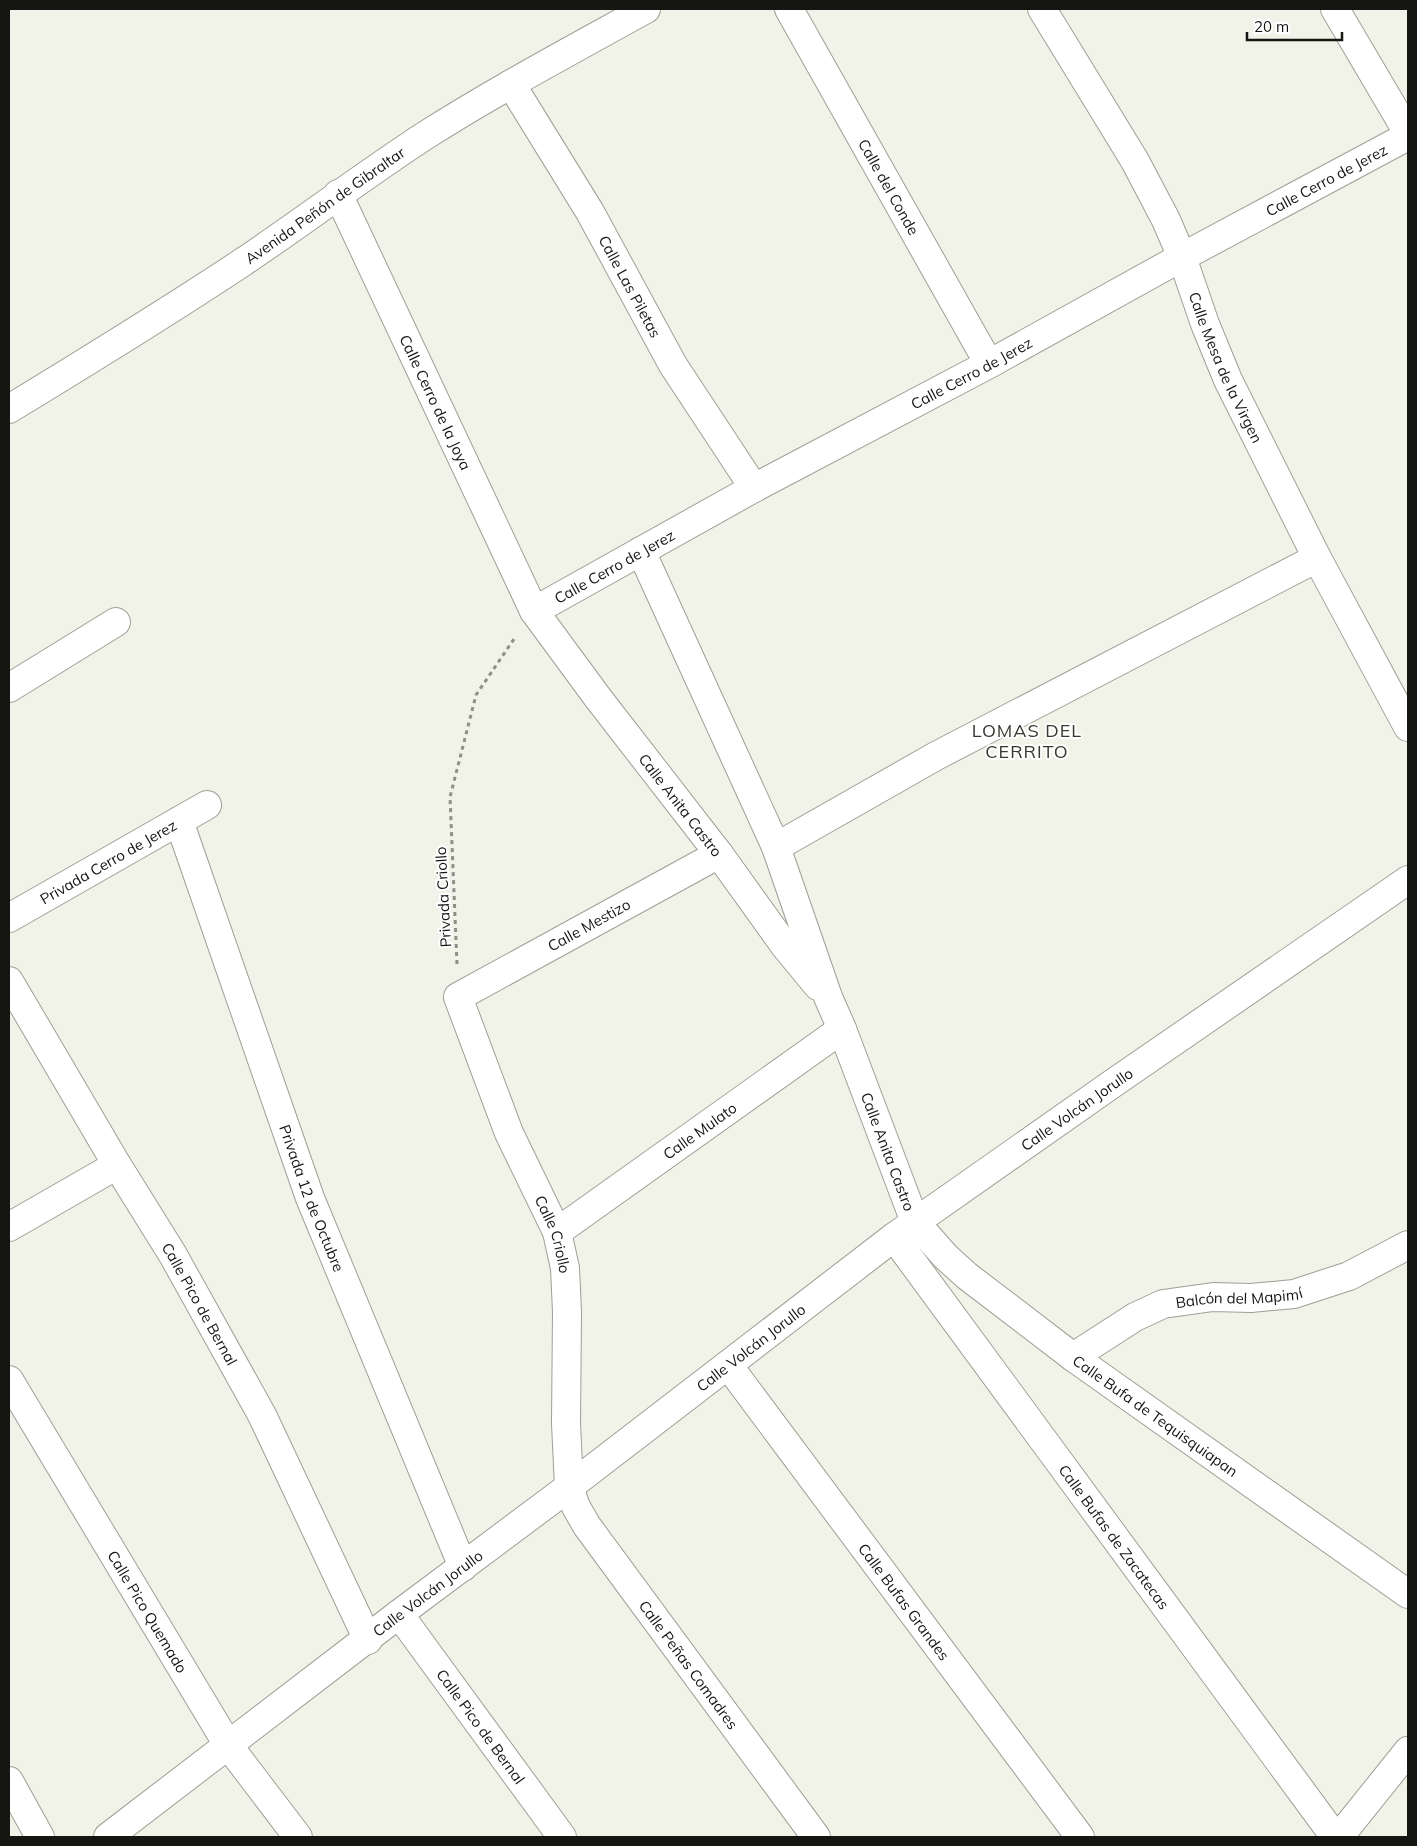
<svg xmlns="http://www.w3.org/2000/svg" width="1417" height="1846" viewBox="0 0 1417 1846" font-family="Mulish,sans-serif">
<rect width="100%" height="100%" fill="#f1f3e8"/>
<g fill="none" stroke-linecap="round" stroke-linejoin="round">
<defs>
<g id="minor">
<path id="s1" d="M789 9 989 364"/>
<path id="s2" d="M1042 9 1135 161 1166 220 1182 257 1205 324 1228 380 1317 558 1408 727"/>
<path d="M1335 9 1408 133"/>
<path id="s3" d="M511 84 590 212 673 365 754 488"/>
<path id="s4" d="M338 194 534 611 598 698 719 854 785 946 818 986"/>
<path id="s5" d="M9 409C88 361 166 313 243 262 304 221 363 176 426 135 497 90 572 50 646 9"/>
<path id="s6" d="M641 551 776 847 828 997 842 1029 915 1222 945 1256 967 1276 1073 1357 1408 1594"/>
<path id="s7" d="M534 611 754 488 989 364 1182 257 1408 136"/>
<path d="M9 688 116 622"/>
<path id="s8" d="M179 821 310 1198 463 1567"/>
<path d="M776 847 936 756 1317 558"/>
<path id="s9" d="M719 854 458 997 509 1133 557 1232 565 1268 567 1312 566 1423 569 1487 576 1507 587 1526 816 1837"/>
<path id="s10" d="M9 918 207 805"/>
<path id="s11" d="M9 981 117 1165 173 1255 262 1415 368 1640"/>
<path d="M9 1227 117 1165"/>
<path id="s12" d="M557 1232 842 1029"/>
<path id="s13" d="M894 1237 1335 1837"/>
<path id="s14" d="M1073 1357 1135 1317 1163 1304 1213 1297 1251 1298 1294 1294 1349 1276 1408 1245"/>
<path id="s15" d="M728 1365 1080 1837"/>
<path id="s16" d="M9 1380 228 1745 298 1837"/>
<path id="s17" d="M399 1614 562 1837"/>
<path d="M9 1781 40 1837"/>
<path id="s18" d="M108 1837 399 1614 569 1487 894 1237 1112 1084 1408 880"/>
<path d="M1339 1837 1408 1751"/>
</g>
</defs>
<use href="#minor" stroke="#9e9f95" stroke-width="30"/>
<path stroke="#8e8f87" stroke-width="3" stroke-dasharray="4 4" stroke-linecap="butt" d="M457 964 450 797 476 695 516 636"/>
<use href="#minor" stroke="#fff" stroke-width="28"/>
</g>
<g text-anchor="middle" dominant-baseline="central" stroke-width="4" stroke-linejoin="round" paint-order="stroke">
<g font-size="15" fill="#151612" stroke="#fff">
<text stroke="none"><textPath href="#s7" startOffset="902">Calle Cerro de Jerez</textPath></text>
<text stroke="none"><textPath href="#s1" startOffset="204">Calle del Conde</textPath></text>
<text stroke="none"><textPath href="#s5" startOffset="376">Avenida Peñón de Gibraltar</textPath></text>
<text stroke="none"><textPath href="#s3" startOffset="235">Calle Las Piletas</textPath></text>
<text stroke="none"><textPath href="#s2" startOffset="404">Calle Mesa de la Virgen</textPath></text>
<text stroke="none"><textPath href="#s7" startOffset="498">Calle Cerro de Jerez</textPath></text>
<text stroke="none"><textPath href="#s4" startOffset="230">Calle Cerro de la Joya</textPath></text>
<text stroke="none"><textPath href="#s7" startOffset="92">Calle Cerro de Jerez</textPath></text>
<text stroke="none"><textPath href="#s4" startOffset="704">Calle Anita Castro</textPath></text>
<text stroke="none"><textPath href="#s10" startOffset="114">Privada Cerro de Jerez</textPath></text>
<text transform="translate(443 897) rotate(-93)">Privada Criollo</text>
<text transform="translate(589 925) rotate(-29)">Calle Mestizo</text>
<text stroke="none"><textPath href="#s18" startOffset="1212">Calle Volcán Jorullo</textPath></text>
<text stroke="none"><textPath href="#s12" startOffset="175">Calle Mulato</textPath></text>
<text stroke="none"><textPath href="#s6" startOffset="650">Calle Anita Castro</textPath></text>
<text stroke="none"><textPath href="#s8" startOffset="400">Privada 12 de Octubre</textPath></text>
<text stroke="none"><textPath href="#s9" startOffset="554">Calle Criollo</textPath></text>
<text stroke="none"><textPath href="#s14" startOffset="181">Balcón del Mapimí</textPath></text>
<text stroke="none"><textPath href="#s11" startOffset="375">Calle Pico de Bernal</textPath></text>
<text stroke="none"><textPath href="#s18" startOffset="808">Calle Volcán Jorullo</textPath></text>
<text stroke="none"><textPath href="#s6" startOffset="1035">Calle Bufa de Tequisquiapan</textPath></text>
<text stroke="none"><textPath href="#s13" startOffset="372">Calle Bufas de Zacatecas</textPath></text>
<text stroke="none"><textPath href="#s18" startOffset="402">Calle Volcán Jorullo</textPath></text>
<text stroke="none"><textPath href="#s15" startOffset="295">Calle Bufas Grandes</textPath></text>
<text stroke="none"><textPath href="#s16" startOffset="270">Calle Pico Quemado</textPath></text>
<text stroke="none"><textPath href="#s9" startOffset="1024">Calle Peñas Comadres</textPath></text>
<text stroke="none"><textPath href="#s17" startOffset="139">Calle Pico de Bernal</textPath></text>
</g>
<g font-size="18" letter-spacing="1" fill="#37382f" stroke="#fff">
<text x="1027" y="730">LOMAS DEL<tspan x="1027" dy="21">CERRITO</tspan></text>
</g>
</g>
<rect width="1417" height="1846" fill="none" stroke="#151612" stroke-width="20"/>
<path d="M1247 32v8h95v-8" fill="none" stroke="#151612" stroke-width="2.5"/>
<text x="1254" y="32" font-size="15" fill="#151612" stroke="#ffffff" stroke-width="4" paint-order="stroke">20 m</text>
</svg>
